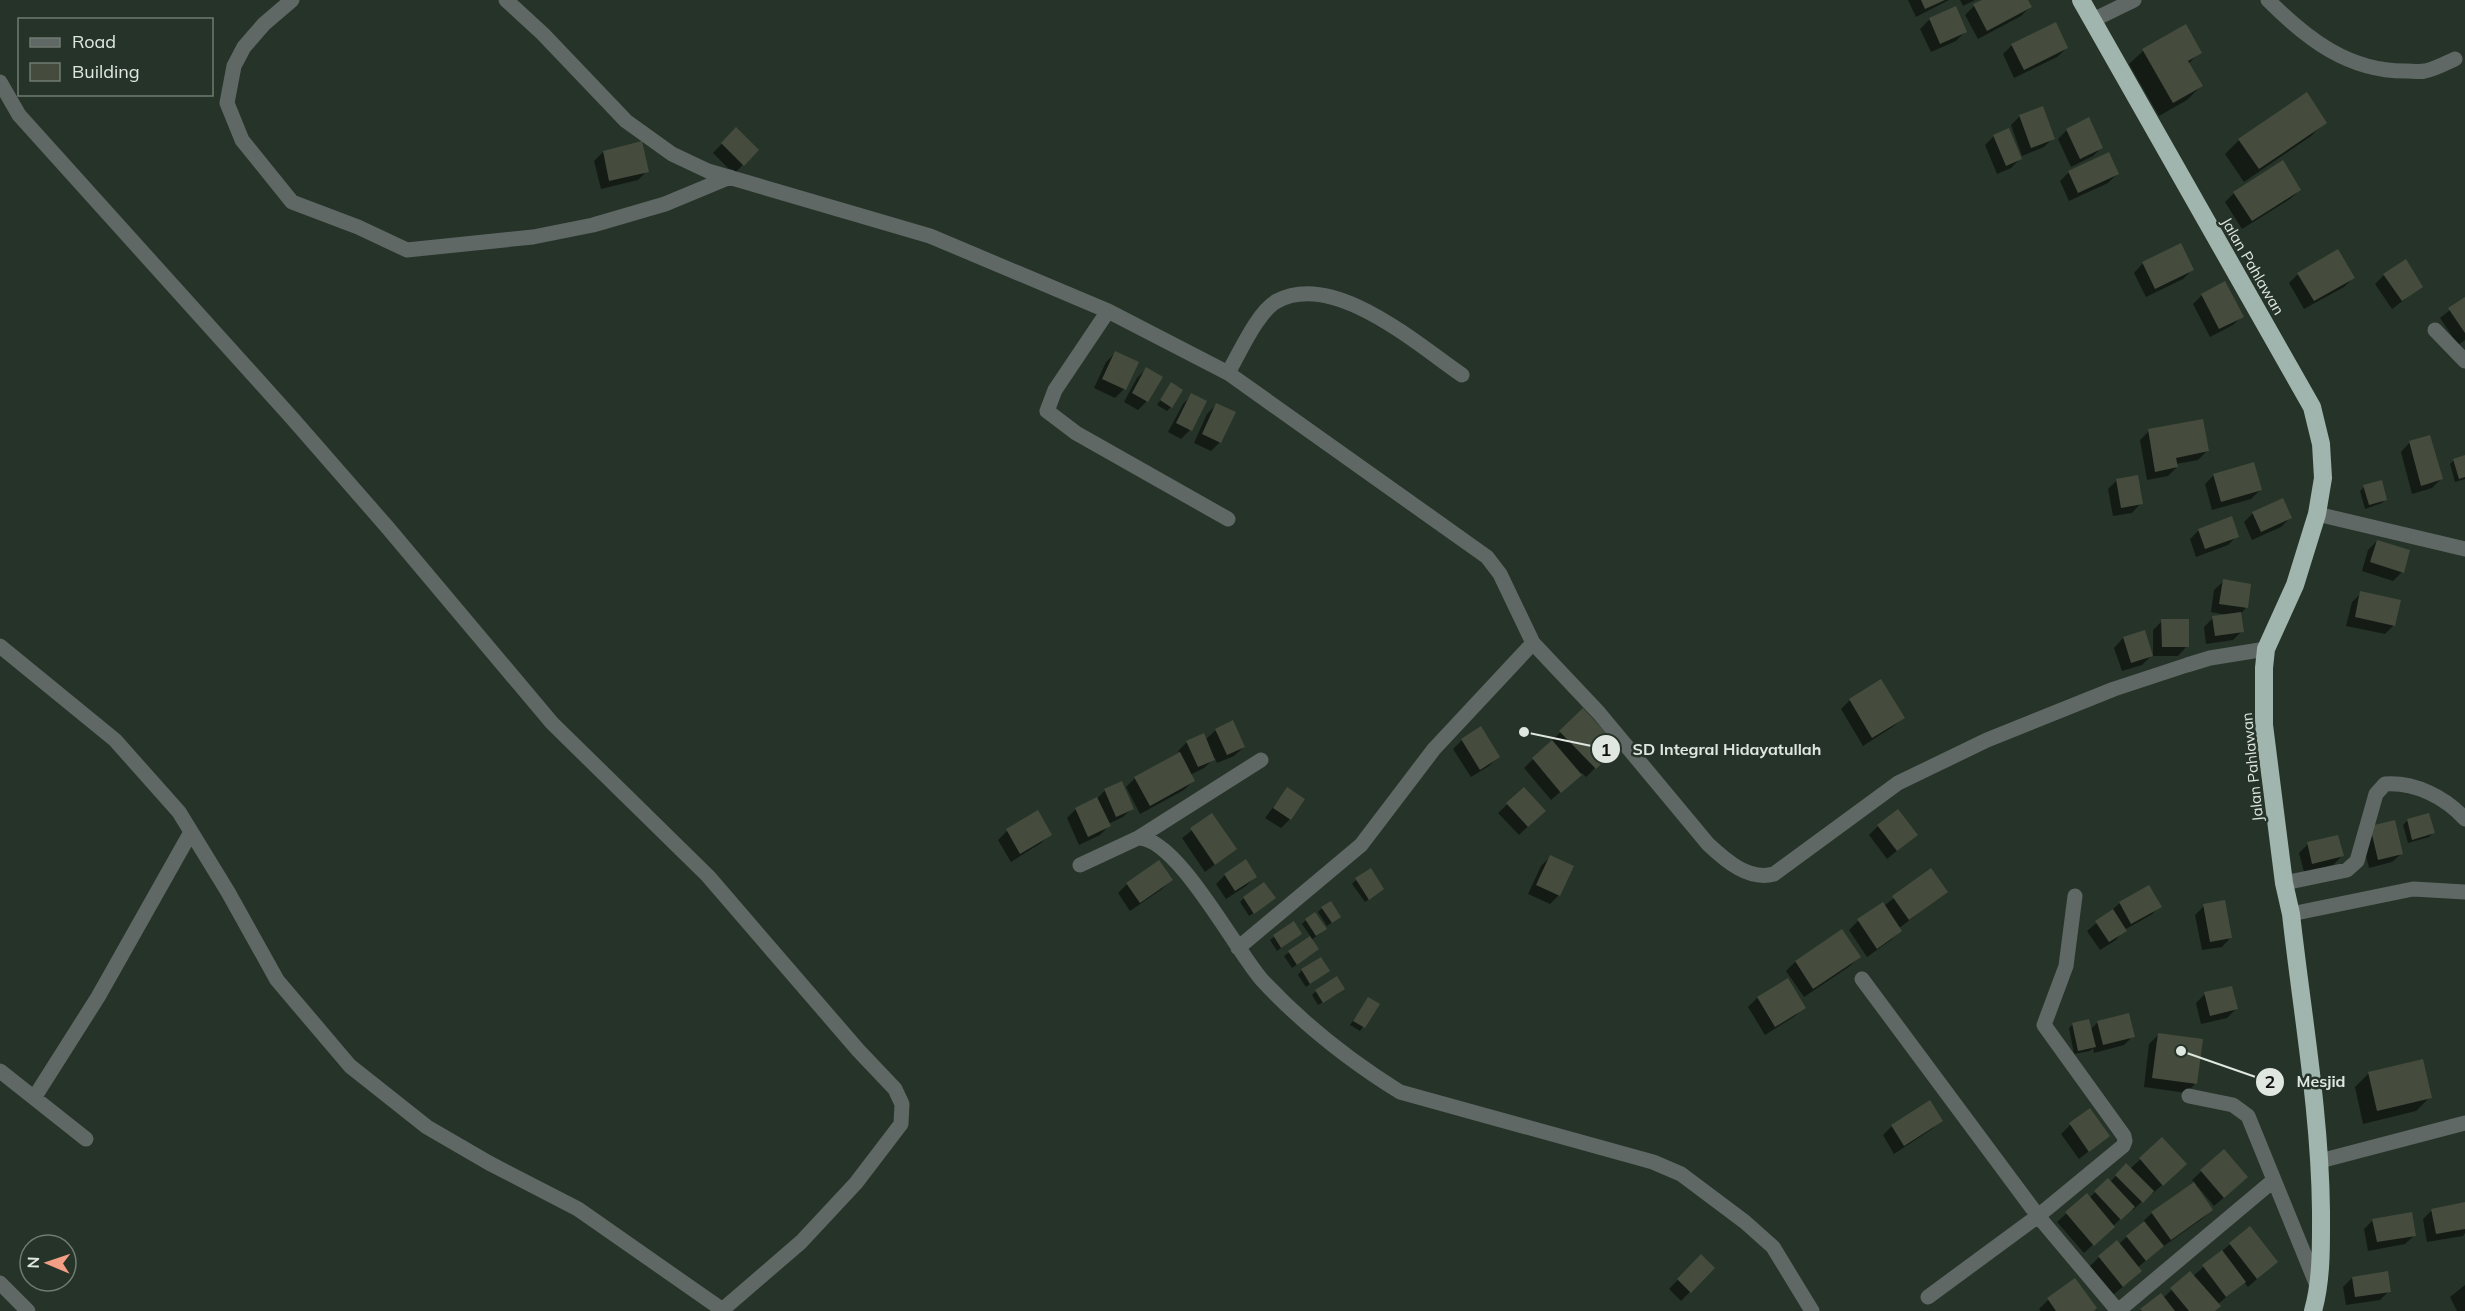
<svg xmlns="http://www.w3.org/2000/svg" width="2465" height="1311" viewBox="0 0 2465 1311" font-family="Mulish,sans-serif">
<rect width="100%" height="100%" fill="#263329"/>
<path fill="#0007" d="M1908 0H1949L1916 17Z
M1960 0H1975L1963 6Z
M1985 0H2027L2030 7 2021 16 1978 39 1965 15 1974 6Z
M1955 8 1965 32 1956 41 1931 52 1920 29 1929 20Z
M2012 45 2067 48 2057 57 2014 78 2003 54Z
M2143 51 2200 52 2188 64 2201 86 2187 100 2159 116 2129 64Z
M2020 116 2053 138 2044 147 2022 156 2011 125Z
M2325 122 2311 136 2244 182 2225 154 2239 140Z
M736 129 757 150 734 174 713 153Z
M2067 130 2102 147 2093 156 2071 167 2058 139Z
M1994 136 2020 159 2011 168 1997 174 1985 145Z
M603 152 647 171 638 180 601 189 594 161Z
M2069 172 2117 174 2108 183 2069 201 2060 181Z
M2300 190 2290 199 2242 229 2225 202 2234 193Z
M2143 263 2192 270 2183 279 2146 297 2134 273Z
M2298 274 2353 278 2344 287 2304 309 2289 283Z
M2384 275 2421 287 2392 309 2375 284Z
M2202 295 2242 316 2233 325 2210 337 2193 304Z
M2465 298V340L2458 345 2440 318Z
M1115 353 1137 363 1124 389 1115 398 1094 388 1106 362Z
M1146 369 1147 401 1138 410 1124 402 1137 378Z
M1171 384V407L1167 411 1157 405Z
M1192 395 1205 402 1190 430 1181 439 1168 432 1183 404Z
M1216 405 1220 442 1211 451 1194 443 1207 414Z
M2149 431 2207 451 2198 460 2176 464 2177 467 2168 476 2147 480 2140 440Z
M2410 442 2441 479 2432 488 2412 494 2401 452Z
M2465 457V479L2455 482 2450 464 2454 460Z
M2214 475 2260 490 2251 499 2212 510 2205 484Z
M2117 480 2141 503 2132 513 2113 516 2108 489Z
M2364 487 2386 499 2382 503 2365 509 2360 491Z
M2253 513 2290 518 2281 527 2252 540 2244 522Z
M2199 530 2237 536 2228 545 2196 557 2190 539Z
M2377 541 2402 572 2393 581 2362 571 2368 550Z
M2224 581 2246 608 2240 614 2242 631 2233 640 2206 644 2204 627 2213 618 2227 615 2211 612 2214 590Z
M2361 593 2394 625 2385 634 2346 626 2352 602Z
M2162 621 2187 646 2178 656H2153V630Z
M2123 638 2151 656 2142 665 2122 671 2114 648Z
M1850 700 1903 717 1894 726 1863 746 1841 709Z
M1583 710 1617 747 1586 777 1582 773 1551 800 1524 768Z
M1216 730 1244 747 1234 756 1217 763 1215 758 1204 768 1190 775 1193 781 1184 790 1140 814 1126 787 1135 778 1180 754 1178 751 1187 742 1205 740Z
M1462 740 1498 757 1489 766 1471 777 1453 749Z
M1287 789 1290 819 1281 828 1265 818Z
M1524 789 1544 811 1519 835 1498 813Z
M1105 790 1132 808 1123 817 1108 824 1109 826 1100 835 1079 845 1067 818 1076 809 1096 800Z
M1037 812 1050 834 1041 843 1011 862 998 840 1007 831Z
M1212 815 1235 849 1205 872 1182 838Z
M2428 815 2433 833 2429 837 2408 843 2403 825 2407 821Z
M2394 821 2402 853 2392 862 2369 868 2361 836Z
M1878 826 1916 835 1887 859 1869 835Z
M2308 844 2342 856 2333 865 2304 872 2299 853Z
M1550 857 1559 895 1550 904 1528 894 1541 866Z
M1930 870 1946 892 1898 929 1900 931 1891 940 1867 957 1849 930 1858 921 1884 906Z
M1225 875 1255 877 1246 886 1226 899 1216 884Z
M1171 880 1162 889 1130 911 1118 893 1127 884Z
M1356 880 1378 893 1365 902 1352 884Z
M1244 898 1270 902 1249 916 1240 902Z
M2120 903 2160 906 2151 915 2124 930 2116 940 2100 950 2087 931Z
M2204 906 2231 937 2222 947 2202 950 2195 915Z
M1322 908 1335 920 1327 926 1318 912Z
M1306 920 1321 933 1311 940 1313 953 1292 968 1284 956 1311 937 1302 924Z
M1293 923 1296 937 1277 951 1270 940Z
M1859 957 1850 966 1804 997 1786 971 1795 962Z
M1302 970 1328 971 1306 987 1298 975Z
M1787 980 1804 1007 1795 1016 1765 1035 1748 1007 1757 998Z
M1316 991 1339 993 1318 1005 1312 995Z
M2205 994 2236 1009 2227 1018 2201 1024 2196 1003Z
M1365 1003 1378 1005 1360 1031 1350 1025Z
M2098 1022 2133 1036 2124 1045 2094 1053 2093 1048 2090 1051 2074 1054 2069 1028 2073 1024 2090 1030Z
M2158 1035 2195 1084 2186 1093 2144 1087 2149 1044Z
M2369 1073 2430 1097 2416 1111 2363 1124 2355 1087Z
M1930 1102 1941 1120 1932 1129 1894 1154 1883 1135 1892 1126Z
M2070 1125 2108 1136 2079 1159 2061 1134Z
M2162 1139 2176 1173 2153 1193 2152 1192 2133 1210 2131 1209 2084 1253 2057 1222 2087 1195 2089 1198 2108 1180 2110 1182 2126 1165 2130 1169Z
M2223 1151 2237 1186 2214 1206 2198 1187 2196 1189 2211 1210 2202 1219 2161 1248 2137 1268 2131 1280 2113 1295 2090 1266 2099 1257 2118 1245 2152 1213 2195 1183 2192 1180Z
M2465 1204V1233L2463 1236 2427 1242 2423 1219 2432 1210Z
M2373 1220 2415 1235 2405 1244 2368 1251 2364 1229Z
M2249 1228 2276 1262 2248 1287 2244 1282 2218 1304 2213 1311H2140L2160 1295 2163 1298 2190 1273 2193 1276Z
M1701 1256 1713 1268 1681 1301 1669 1289Z
M2352 1278 2389 1291 2380 1300 2346 1305 2343 1287Z
M2465 1285V1311H2457L2450 1297Z
M2048 1300 2092 1311H2041L2039 1309Z"/>
<path fill="#454c3d" d="M1921 0H1945L1925 9Z
M1982 0H2028L2032 7 1987 31 1973 4Z
M1956 6 1967 32 1940 44 1929 18Z
M2056 22 2068 48 2024 70 2011 44Z
M2186 24 2202 53 2188 61 2203 86 2173 103 2142 49Z
M2307 92 2327 123 2259 169 2238 139Z
M2043 106 2055 139 2031 148 2019 115Z
M2089 117 2103 148 2080 159 2066 129Z
M736 127 759 150 744 166 721 143Z
M2009 128 2022 159 2006 166 1993 135Z
M642 141 649 172 609 181 603 151Z
M2109 152 2119 174 2078 193 2068 171Z
M2283 160 2301 190 2252 221 2233 192Z
M2181 243 2194 270 2155 289 2142 262Z
M2338 249 2355 278 2314 301 2297 273Z
M2406 259 2423 287 2402 301 2383 274Z
M2225 281 2244 317 2219 329 2201 294Z
M2465 297V333L2448 308Z
M1115 351 1139 362 1126 390 1102 379Z
M1146 367 1163 377 1148 402 1132 393Z
M1171 382 1183 390 1172 408 1160 400Z
M1191 393 1207 401 1192 431 1176 423Z
M1216 403 1236 412 1221 443 1202 434Z
M2203 419 2209 451 2176 458 2178 467 2155 472 2148 429Z
M2430 435 2443 479 2421 486 2409 441Z
M2465 455V477L2459 479 2453 459Z
M2254 462 2262 490 2221 502 2213 474Z
M2138 475 2143 504 2121 508 2116 479Z
M2382 480 2387 500 2369 505 2363 485Z
M2283 498 2292 518 2261 532 2252 512Z
M2232 516 2239 537 2205 549 2198 529Z
M2377 540 2410 550 2404 573 2370 562Z
M2223 579 2251 584 2248 608 2219 604Z
M2360 591 2401 600 2395 626 2355 617Z
M2241 612 2244 632 2215 636 2212 616Z
M2161 619H2189V647H2162Z
M2145 630 2153 656 2131 663 2123 637Z
M1881 679 1905 718 1872 738 1849 699Z
M1583 708 1619 747 1596 769 1559 731Z
M1233 720 1245 747 1227 755 1215 729Z
M1481 726 1500 757 1480 770 1461 739Z
M1204 733 1215 760 1198 767 1186 741Z
M1552 740 1582 775 1561 793 1532 758Z
M1180 752 1195 781 1150 806 1134 777Z
M1122 781 1134 809 1116 817 1104 789Z
M1287 787 1305 799 1291 820 1273 808Z
M1524 787 1546 811 1528 827 1506 803Z
M1097 797 1111 826 1088 837 1075 808Z
M1898 809 1918 835 1897 851 1877 825Z
M1038 810 1052 835 1020 854 1006 829Z
M1212 813 1237 849 1215 865 1190 828Z
M2429 813 2435 833 2412 840 2407 819Z
M2395 820 2403 854 2378 860 2370 826Z
M2338 835 2344 856 2312 864 2307 842Z
M1550 855 1574 866 1560 896 1536 885Z
M1246 859 1257 877 1235 891 1224 874Z
M1159 860 1173 880 1140 903 1126 883Z
M1371 868 1384 889 1369 900 1355 878Z
M1931 868 1948 892 1909 920 1892 896Z
M1264 882 1276 898 1254 914 1243 897Z
M2149 885 2162 907 2131 924 2119 902Z
M2225 900 2232 938 2210 942 2203 904Z
M1331 901 1341 917 1332 923 1321 907Z
M1883 902 1902 931 1877 949 1857 919Z
M2113 909 2127 931 2109 942 2095 921Z
M1315 912 1327 929 1316 936 1305 919Z
M1294 921 1302 934 1281 948 1273 935Z
M1842 929 1861 957 1813 989 1795 961Z
M1310 936 1319 949 1297 965 1288 951Z
M1321 957 1330 971 1310 984 1301 969Z
M1337 976 1345 989 1323 1003 1315 990Z
M1788 978 1806 1008 1775 1027 1757 997Z
M2232 986 2238 1009 2210 1016 2204 992Z
M1368 997 1380 1004 1365 1028 1353 1021Z
M2129 1013 2135 1037 2103 1045 2097 1021Z
M2089 1019 2096 1047 2078 1051 2072 1023Z
M2158 1033 2203 1039 2197 1084 2152 1078Z
M2423 1059 2432 1098 2377 1111 2368 1072Z
M1930 1100 1943 1121 1904 1146 1891 1125Z
M2090 1108 2110 1136 2089 1152 2069 1123Z
M2162 1137 2187 1164 2163 1186 2139 1158Z
M2224 1149 2248 1177 2224 1198 2200 1170Z
M2126 1163 2154 1191 2143 1203 2115 1175Z
M2108 1178 2135 1207 2121 1220 2094 1191Z
M2194 1182 2213 1210 2171 1240 2151 1212Z
M2087 1193 2115 1227 2094 1246 2065 1212Z
M2465 1202V1229L2436 1234 2431 1209Z
M2412 1212 2416 1236 2377 1242 2372 1219Z
M2144 1221 2164 1246 2146 1261 2126 1236Z
M2250 1226 2278 1262 2257 1279 2229 1243Z
M2117 1240 2142 1271 2123 1287 2098 1256Z
M2222 1250 2246 1282 2226 1297 2202 1265Z
M1701 1254 1715 1268 1691 1293 1677 1279Z
M2190 1271 2221 1306 2215 1311H2189L2170 1288Z
M2388 1271 2391 1292 2355 1297 2352 1277Z
M2075 1278 2097 1308 2094 1311H2056L2047 1298Z
M2161 1293 2175 1311H2142L2140 1309Z"/>
<g fill="none" stroke-linecap="round" stroke-linejoin="round">
<path stroke="#5f6865" stroke-width="15" d="M292 0 264 24 244 47 234 66 227 103 242 140 292 202 358 227 407 250 533 237 593 225 665 204 730 177
M506 0 543 34 626 121 672 154 708 171 930 236 1108 311 1228 373 1487 557 1500 574 1533 643
M2268 0C2307 39 2349 72 2407 71 2412 71 2419 72 2425 71 2435 69 2446 63 2455 59
M2093 20 2134 0
M0 82 19 115 292 418 388 528 552 723 708 876 858 1050 895 1089 902 1104 901 1124 856 1183 801 1242 721 1311
M1108 311 1055 390 1047 411 1076 433 1228 519
M2435 330 2465 361
M1228 373C1239 354 1258 311 1277 301 1334 270 1418 345 1462 375
M2317 514 2465 549
M0 646 115 740 179 812 228 892 277 980 350 1066 427 1127 489 1163 578 1209 724 1311
M1138 838 1261 760
M1080 865 1138 838C1177 837 1236 951 1262 980 1302 1023 1350 1061 1400 1092L1653 1162 1681 1174 1745 1222 1773 1247 1812 1311
M2284 883 2347 870 2357 861 2376 794 2385 784C2415 782 2445 797 2465 819
M2291 914 2413 889 2465 892
M1238 948 1361 845 1434 749 1533 643 1599 713 1708 844C1726 861 1749 881 1774 874L1898 783 1987 740 2114 689 2187 665 2210 658 2266 649
M1862 979 2038 1216 2118 1311
M0 1071 86 1139
M2189 1096 2233 1105 2248 1116 2318 1288
M34 1098 98 997 191 832
M2320 1161 2465 1123
M0 1283 28 1311
M1928 1297 2038 1216 2123 1146 2125 1141 2124 1136 2044 1025 2066 966 2075 896
M2118 1311 2274 1180"/>
<path stroke="#a0b5ad" stroke-width="18" d="M2081 0 2312 407 2321 444 2323 478 2317 514 2295 585 2266 649 2264 668V725L2284 883 2291 914C2302 1013 2320 1112 2321 1211 2321 1244 2322 1279 2313 1311"/>
</g>
<g text-anchor="middle" dominant-baseline="central" stroke-width="5" stroke-linejoin="round" paint-order="stroke">
<g font-size="15" fill="#dfe7e0" stroke="#263329">
<text transform="translate(2253 266) rotate(60)">Jalan Pahlawan</text>
<text transform="translate(2252 767) rotate(-96)">Jalan Pahlawan</text>
</g>
</g>
<path fill="none" stroke="#dfe7e0" stroke-width="2" d="M1524 732L1606 749M2181 1051L2270 1082"/>
<g fill="#dfe7e0" stroke="#263329" stroke-width="2">
<circle cx="1524" cy="732" r="6"/>
<circle cx="2181" cy="1051" r="6"/>
<circle cx="1606" cy="749" r="15"/>
<circle cx="2270" cy="1082" r="15"/>
</g>
<g font-size="18" text-anchor="middle" font-weight="bold" fill="#111">
<text x="1606" y="756">1</text>
<text x="2270" y="1088">2</text>
</g>
<g font-size="16" text-anchor="middle" font-weight="bold" fill="#dfe7e0" stroke="#263329" stroke-width="5" stroke-linejoin="round" paint-order="stroke">
<text x="1727" y="755">SD Integral Hidayatullah</text>
<text x="2321" y="1087">Mesjid</text>
</g>
<rect x="18" y="18" width="195" height="78" fill="#263329" stroke="#707b72" stroke-width="1.5"/>
<rect x="30" y="38" width="30" height="9" fill="#5f6865" stroke="#707b72" stroke-width="1.5"/>
<text x="72" y="48" font-size="18" fill="#dfe7e0">Road</text>
<rect x="30" y="63" width="30" height="18" fill="#454c3d" stroke="#707b72" stroke-width="1.5"/>
<text x="72" y="78" font-size="18" fill="#dfe7e0">Building</text>
<g transform="translate(48 1263) rotate(272)"><circle r="28" fill="#263329" stroke="#707b72" stroke-width="1.5"/>
<path d="M0-4.5L10 22L0 15L-10 22Z" fill="#f39f86"/>
<text y="-9" font-size="16" font-weight="bold" text-anchor="middle" fill="#dfe7e0">N</text>
</g>
</svg>
